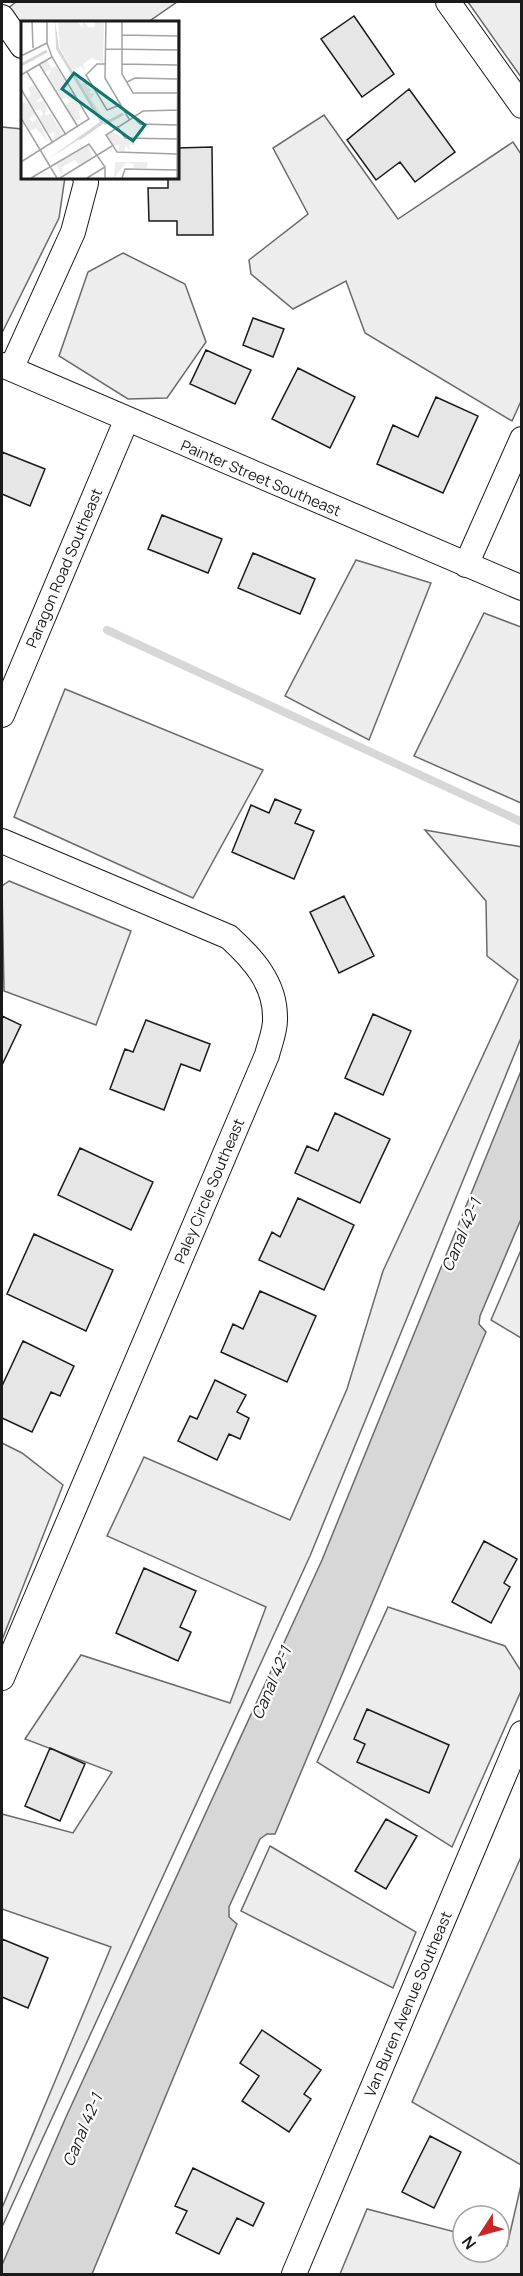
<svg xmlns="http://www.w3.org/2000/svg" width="523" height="2276" viewBox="0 0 523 2276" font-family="Manrope,sans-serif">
<rect width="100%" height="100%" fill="#fff"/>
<path fill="#ededed" stroke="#6a6a6a" stroke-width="1.5" d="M16 2H177L148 22 22 24 7 9Z
M468 2H521V77Z
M324 115 398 219 513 142 521 154 522 399 512 421 365 333 346 281 293 309 251 274 249 260 308 214 273 148Z
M2 127 22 129V177H65L59 218 2 333Z
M123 253 185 284 206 342 167 398 128 399 59 356 88 272Z
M356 560 431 583 369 740 285 696Z
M484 613 521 627V803L414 756Z
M65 689 263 770 193 898 14 817Z
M425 830 522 847 521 1038 310 1556 2 2227V2208L111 1947 2 1909V1814L73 1833 112 1772 25 1739 81 1655 230 1703 266 1607 107 1536 144 1457 290 1520 347 1389 383 1271 518 980 487 956 486 901Z
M9 881 131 931 96 1025 4 991 2 886Z
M521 1250V1338L491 1320Z
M2 1443 22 1453 63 1485 2 1640Z
M388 1607 505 1646 521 1671V1691L452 1847 317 1762Z
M270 1846 416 1932 393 1988 241 1911Z
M521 1857 522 2165H521L412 2102Z
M521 2185V2274H340L367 2209 463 2234V2252H499V2244L507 2246Z"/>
<path fill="#d7d7d7" stroke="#6a6a6a" stroke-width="1.5" d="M521 1071V1219L480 1316 479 1324 486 1332 275 1834H267L260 1839 229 1907V1917L237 1924 92 2274H2V2265L66 2117 322 1560Z"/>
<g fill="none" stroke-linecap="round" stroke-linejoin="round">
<path stroke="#d7d7d7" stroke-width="8" d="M107 630 522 822"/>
</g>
<path fill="#e6e6e6" stroke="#1a1a1a" stroke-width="1.5" d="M354 16 394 74 362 97 321 39Z
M409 89 455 152 415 182 400 162 376 180 347 140Z
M212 147 213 235H177V221H149L148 188H168V177H177V148Z
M253 318 284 329 273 357 243 345Z
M206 350 251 370 235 404 190 384Z
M298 368 355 397 330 448 272 419Z
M436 397 478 416 443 493 377 464 393 425 418 437Z
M2 452 45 469 30 506 2 494Z
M162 515 222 539 208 573 148 549Z
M253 553 315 579 300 614 238 588Z
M275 799 301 810 295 823 314 831 294 879 232 852 251 805 269 813Z
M344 896 374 956 339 973 310 912Z
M373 1014 411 1031 383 1095 345 1078Z
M2 1016 21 1025 2 1065Z
M146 1020 210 1044 200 1071 181 1064 164 1110 110 1089 125 1049 133 1052Z
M335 1113 390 1139 360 1203 295 1173 307 1146 318 1151Z
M80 1148 153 1182 131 1230 58 1195Z
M298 1198 354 1225 324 1290 259 1260 272 1232 280 1237Z
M34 1234 113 1270 86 1331 7 1294Z
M260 1291 316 1316 287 1382 221 1352 233 1324 243 1329Z
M23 1341 74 1366 60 1396 51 1392 32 1432 2 1418V1386Z
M215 1380 246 1395 237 1412 249 1418 240 1439 229 1434 217 1460 178 1441 190 1416 197 1419Z
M484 1541 517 1559 504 1583 510 1587 491 1623 452 1602Z
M144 1568 196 1591 180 1627 191 1632 178 1661 116 1633Z
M367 1709 449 1745 429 1793 357 1762 365 1744 354 1739Z
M50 1748 85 1764 60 1821 25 1806Z
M386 1819 417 1836 386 1889 355 1871Z
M2 1939 48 1958 28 2008 2 1997Z
M262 2030 321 2070 304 2094 311 2099 289 2132 242 2101 259 2076 240 2063Z
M430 2136 461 2152 434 2208 402 2192Z
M193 2168 264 2203 253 2226 237 2218 219 2254 176 2233 187 2211 175 2206Z"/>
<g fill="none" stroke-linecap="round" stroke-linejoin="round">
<defs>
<path id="minor" d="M448 2 522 106
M2 17 22 46
M2 365 522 588
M11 369 73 232 86 183 85 177
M466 565 522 439
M2 715 126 421
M2 841 229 937C253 959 275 983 275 1017 276 1029 270 1043 267 1055L2 1678
M294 2274 522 1733"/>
</defs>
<use href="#minor" stroke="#1a1a1a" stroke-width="26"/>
<use href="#minor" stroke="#fff" stroke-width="24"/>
</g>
<g text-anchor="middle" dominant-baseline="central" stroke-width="4.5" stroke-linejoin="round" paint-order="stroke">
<g font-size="15" fill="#1a1a1a" stroke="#fff">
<text transform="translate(261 478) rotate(23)">Painter Street Southeast</text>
<text transform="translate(64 568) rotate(-67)">Paragon Road Southeast</text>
<text transform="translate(209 1191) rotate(-67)">Paley Circle Southeast</text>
<text transform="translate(408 2004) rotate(-67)">Van Buren Avenue Southeast</text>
</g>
<g font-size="16" font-style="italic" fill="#1a1a1a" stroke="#fff">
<text transform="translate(461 1235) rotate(-67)">Canal 42-1</text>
<text transform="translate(271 1683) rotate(-67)">Canal 42-1</text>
<text transform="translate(82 2130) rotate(-67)">Canal 42-1</text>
</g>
</g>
<g transform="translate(21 21)">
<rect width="158" height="158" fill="#fff"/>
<path d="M37 0H57L61 7 62 0 67 6H73L75 0 83 2 82 42 71 37 62 43 64 50 60 45 53 49 61 63 66 59V66L71 69 66 72H74L70 78 82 97 89 98 86 101 83 102 69 78 39 27ZM26 40 31 47 35 45 47 65 43 69H49L61 89 57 90 60 98 53 100 44 85 49 81 46 76 41 78 27 55 30 49 24 51 19 43ZM12 64 20 76 15 81 22 80 26 86 24 94 30 93 42 113 32 119 34 110 28 113 18 96 22 93 20 88 14 90 6 77 10 73 7 67ZM6 81 14 93 8 98 12 101 16 98 28 122 15 107 9 110 0 94V83ZM92 111 103 118H114V124H109L108 130 105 124 103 131 98 130V124L92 125 86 116V112ZM68 124 71 136 58 144 54 139 41 146V154L35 143ZM94 141H127L126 147H113L112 143 105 142 93 157Z" fill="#ededed"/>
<path d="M34 0 38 27 83 102 26 139 79 101 35 28Z" fill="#d7d7d7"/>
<path fill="none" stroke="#d7d7d7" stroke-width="3" d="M0 44 26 30M83 103 102 93M58 118 82 101"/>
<path fill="none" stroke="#a3a3a3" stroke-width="1.5" d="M11 0 12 27M85 0 84 57 108 98M101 0V53L112 72H156M101 14 156 15M84 28 157 29M0 35 26 22M18 43 57 106M84 43H76L65 54 86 89 99 84M101 43 156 44M6 51 45 114M0 54 31 36M106 61 114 57 156 58M0 68 32 122M112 96 119 103 156 104M0 97 36 157M96 105 104 117 156 118M156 133 96 131 85 114 122 90 156 89M0 141 68 98 31 36 26 22V0M10 157 68 123 84 146V157M39 157 91 125M66 157 84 146M101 157 104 148 156 149M156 157 157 0"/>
<path fill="#0f766e" fill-opacity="0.15" stroke="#0f766e" stroke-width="3" d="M53 52 124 104 112 120 41 68Z"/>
<rect width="158" height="158" fill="none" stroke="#1a1a1a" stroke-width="3"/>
</g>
<rect width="523" height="2276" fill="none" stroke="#1a1a1a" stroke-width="6"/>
<g transform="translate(481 2234) rotate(234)"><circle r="28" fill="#ffffff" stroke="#a3a3a3" stroke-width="1.5"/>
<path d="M0-4.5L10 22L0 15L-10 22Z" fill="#c62828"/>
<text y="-9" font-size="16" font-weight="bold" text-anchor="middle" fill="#1a1a1a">N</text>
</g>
</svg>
